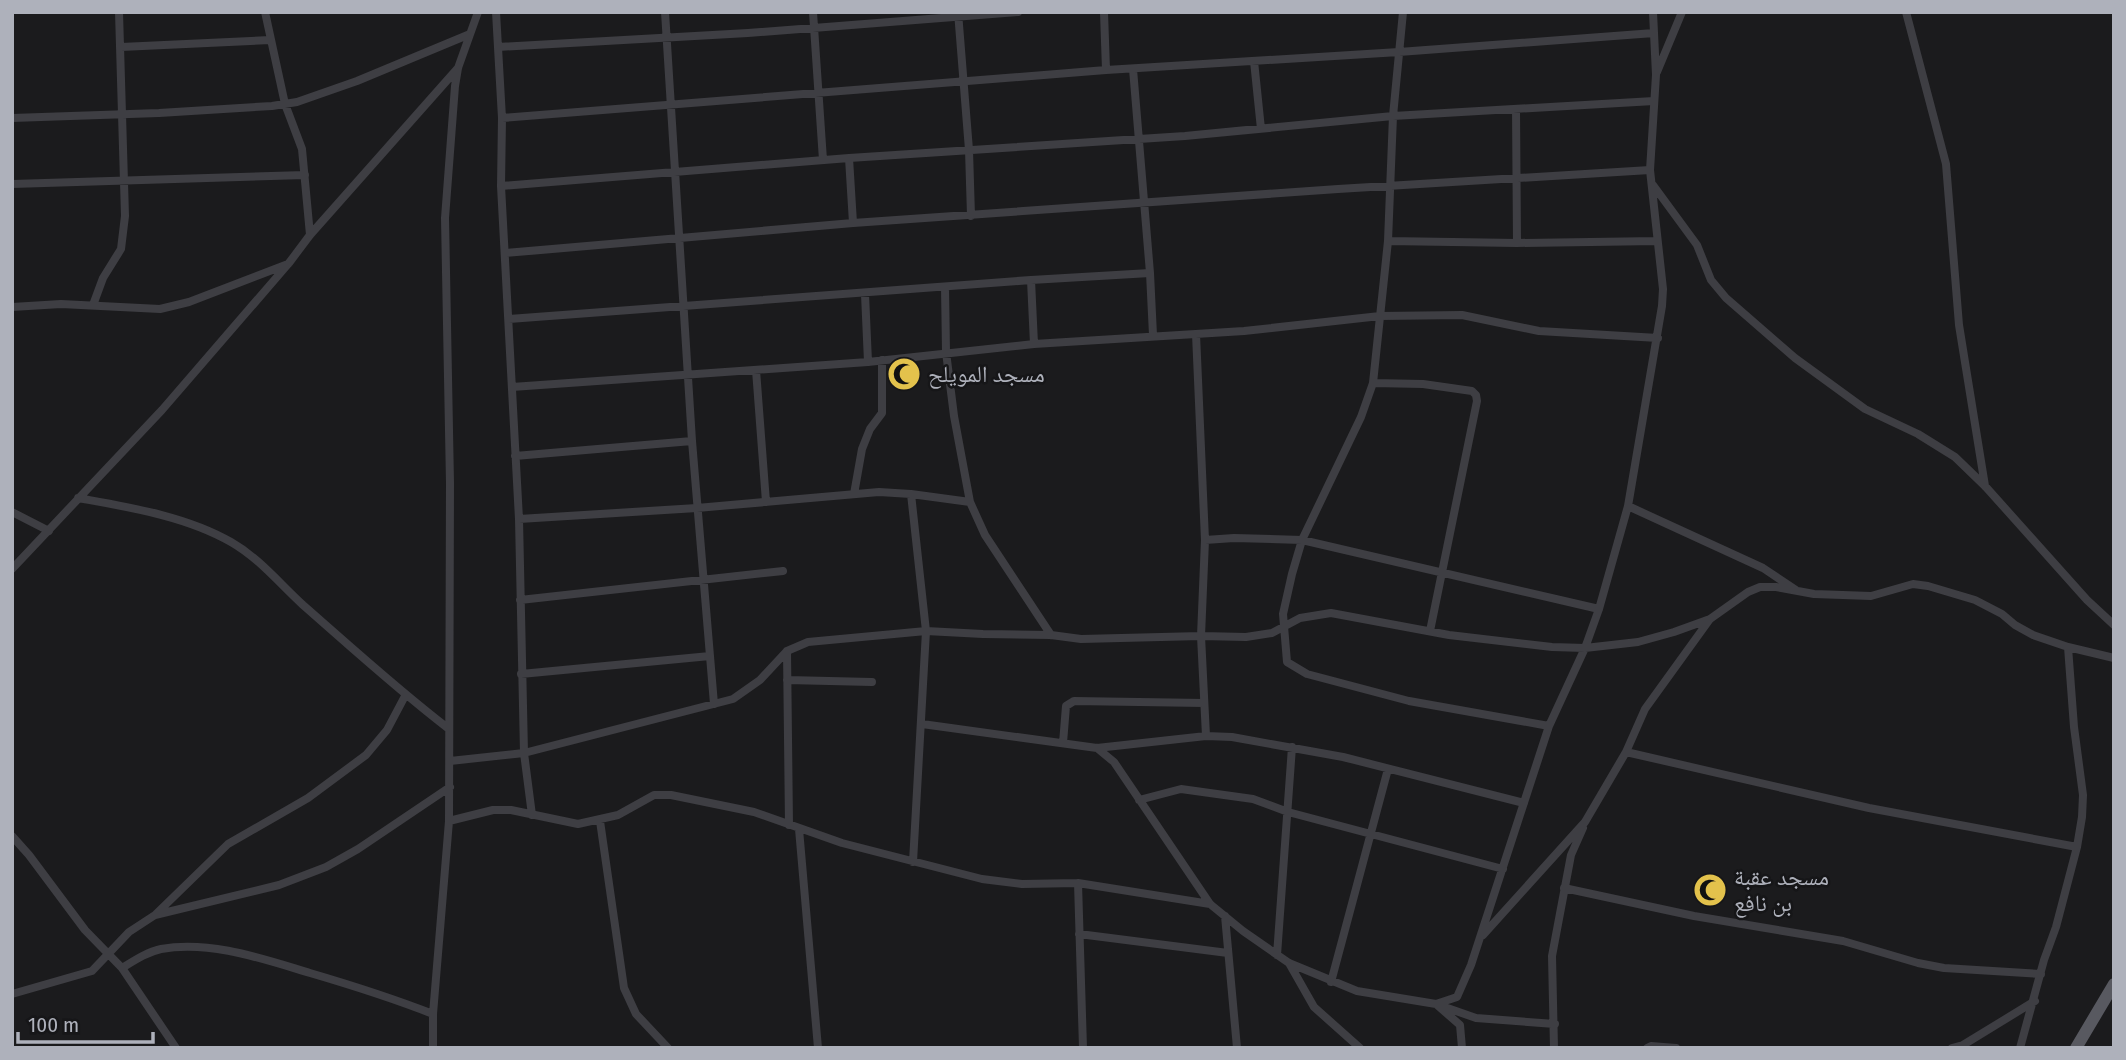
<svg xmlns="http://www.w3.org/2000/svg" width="2126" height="1060" viewBox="0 0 2126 1060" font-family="'Fira Sans Condensed','Noto Naskh Arabic',sans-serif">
<rect width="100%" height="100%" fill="#1b1b1d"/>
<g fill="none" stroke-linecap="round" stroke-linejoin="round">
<path stroke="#3e3e43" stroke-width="8" d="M265 12 285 104 302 149 310 235
M496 12 502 118 501 186 519 519 524 753 532 815
M665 12 692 441 714 704
M813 12 823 160
M958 12 969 150 971 216
M1104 12 1106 70
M1403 12 1393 116 1388 241 1373 383 1361 417 1302 540 1292 574 1283 614 1287 662 1307 674 1409 701 1549 726
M1906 12 1946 164 1959 325 1985 486
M121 47 270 40
M498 47 748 33 1018 12
M1254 61 1261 129
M1133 69 1150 273 1153 335
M1657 72 1682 12
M1516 109 1517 243
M12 118 159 113 272 106 297 102 357 81 470 34
M502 118 1106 70 1399 52 1654 33
M849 158 853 223
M12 184 305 175
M1653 185 1697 245 1711 280 1726 298 1795 358 1865 409 1918 434 1955 457 1985 486 2087 600 2114 625
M501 186 849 158 1185 136 1393 116 1654 101
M1388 241 1517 243 1657 241
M506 253 853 223 1338 189 1650 170
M1031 280 1034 344
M945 287 946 352 954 416 970 502 985 535 1051 635
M865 294 868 362
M93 305 103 278 121 249 125 216 119 12
M12 307 61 304 160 309 189 302 288 264
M509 319 1031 280 1150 273
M1196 334 1205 540 1201 636 1206 736
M756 370 766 502
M1373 383 1423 384 1472 391 1476 395 1477 401 1430 631
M512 387 868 362 1034 344 1244 331 1380 316 1462 315 1539 331 1658 338
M515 456 692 441
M854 494 862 449 870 429 882 413V360
M911 494 926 631 913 862
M78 498C128 507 186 516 231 542 259 558 279 583 303 605 351 647 398 690 449 729
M1628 506 1763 568 1796 590
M12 512 49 531
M519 519 697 508 879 492 911 494 970 502
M1205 540 1234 538 1302 540 1599 609
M12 569 162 410 289 263 310 235 458 68
M520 600 783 571
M787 651 789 825
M521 674 710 656
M787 680 872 682
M922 724 1097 748 1206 736 1232 737 1343 757 1524 803
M1063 743 1066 706 1074 701 1204 703
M1097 748 1114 762 1210 904 1243 931 1289 963 1357 991 1436 1004 1476 1018 1555 1024
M1626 752 1869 808 2077 847
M450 761 524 753 733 699 760 680 787 651 808 642 926 631 983 634 1051 635 1081 639 1201 636 1246 637 1272 633 1300 618 1331 613 1449 635 1552 647 1585 648 1638 642 1674 632 1710 619 1748 592 1760 587H1776L1814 594 1871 596 1913 584 1928 586 1975 600 2002 614 2015 625 2033 635 2068 647 2114 658
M1139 800 1181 789 1253 799 1288 812 1503 869
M449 821 493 810H511L578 824 618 815 654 795H671L754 812 842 843 982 879 1022 884 1078 883 1210 904
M600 821 624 988 636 1014 668 1048
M799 829 818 1048
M12 836 29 855 85 930 122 968 176 1048
M1078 883 1083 1048
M1564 888 1694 916 1843 941 1918 963 1944 968 2041 974
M156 914 228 844 308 798 366 755 387 730 405 696
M1225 916 1237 1048
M1079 934 1228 953
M1483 935 1585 822 1626 752 1645 709 1710 619
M1277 955 1292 747
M1289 963 1314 1007 1360 1048
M122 968C135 960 147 952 161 949 210 940 263 959 310 973 351 985 392 998 433 1014
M1331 982 1388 769
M12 994 92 971 129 932 155 915 279 885 326 867 358 849 450 787
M433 1048V1014L449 821 450 483 445 218 455 86 458 68 478 12
M1462 1048 1460 1025 1436 1004 1457 997 1471 965 1549 726 1585 648 1599 609 1628 506 1662 306 1663 289 1650 170 1656 75 1653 12
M1554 1048 1552 956 1571 855 1583 828
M1647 1048 1651 1046 1676 1048
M1952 1048 1963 1045 2035 1001
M2020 1048 2044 960 2056 927 2077 847 2082 817 2083 795 2074 727 2068 647"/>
<path stroke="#585960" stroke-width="12" d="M2076 1048 2114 984"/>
</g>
<defs>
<symbol id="mosque-disc" viewBox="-11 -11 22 22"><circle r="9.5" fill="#e3c24c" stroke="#161618"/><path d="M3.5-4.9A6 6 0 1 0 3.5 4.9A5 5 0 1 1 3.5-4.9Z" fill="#111"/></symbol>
</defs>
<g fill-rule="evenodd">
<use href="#mosque-disc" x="885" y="355" width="38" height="38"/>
<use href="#mosque-disc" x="1691" y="871" width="38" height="38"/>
</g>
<g text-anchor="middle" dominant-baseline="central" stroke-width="5" stroke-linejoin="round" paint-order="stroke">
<g font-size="23" fill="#aeb1bb" stroke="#161618" text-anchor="start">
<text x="928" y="374">مسجد المويلح</text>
<text x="1734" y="877">مسجد عقبة<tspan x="1734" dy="26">بن نافع</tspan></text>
</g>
</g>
<rect width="2126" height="1060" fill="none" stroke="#aeb1bb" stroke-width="28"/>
<path d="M18 1032v10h135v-10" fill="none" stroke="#aeb1bb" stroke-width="3.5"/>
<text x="28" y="1032" font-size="21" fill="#aeb1bb" stroke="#161618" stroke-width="5" paint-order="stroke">100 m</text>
</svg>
